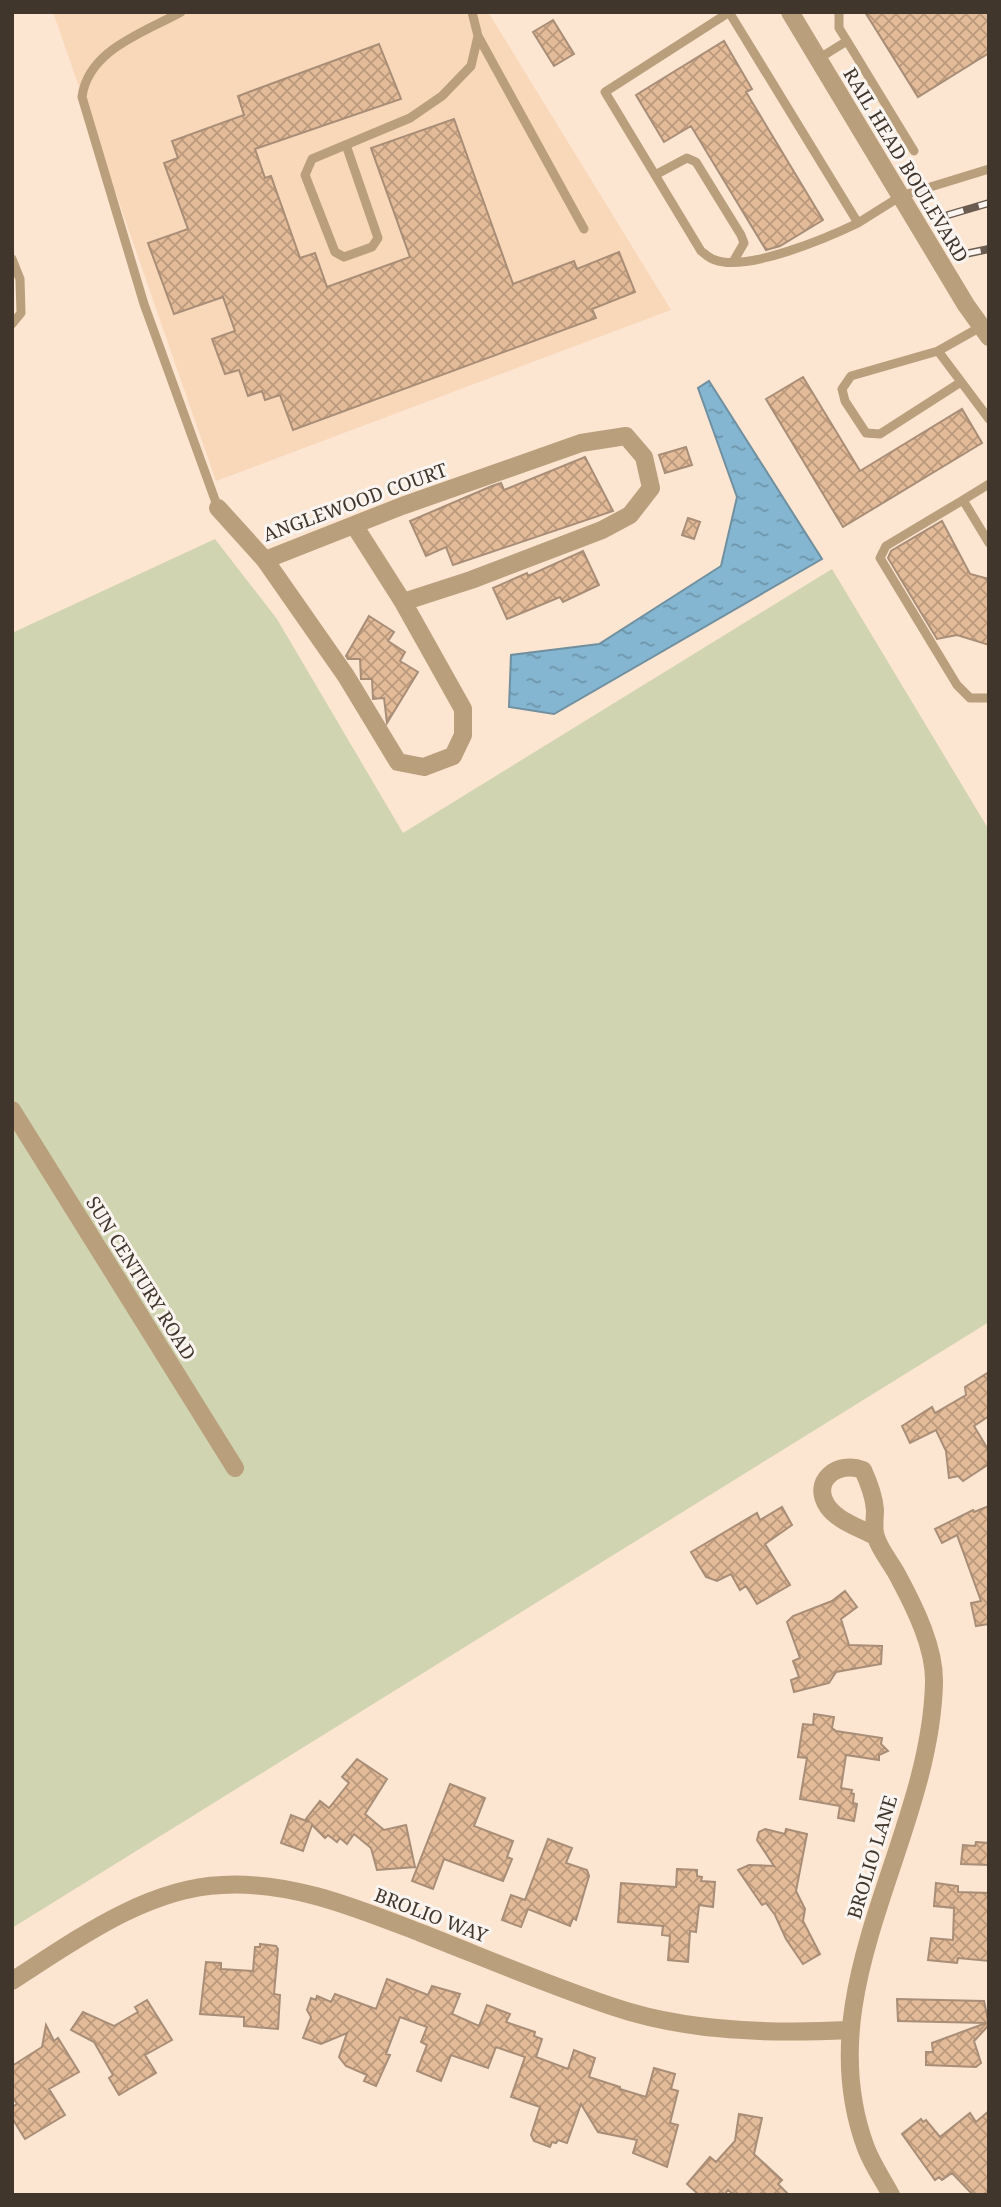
<svg xmlns="http://www.w3.org/2000/svg" width="1001" height="2207" viewBox="0 0 1001 2207" font-family="'Noto Serif',serif">
<defs>
<pattern id="water-ripples" width="26" height="14" patternUnits="userSpaceOnUse" patternTransform="scale(1.75)"><rect width="26" height="14" fill="#84b6d1"/><path d="M2 4q2-2 4 0t4 0M15 11q2-2 4 0t4 0" fill="none" stroke="#6e95aa"/></pattern>
<pattern id="building-cross-hatch" width="8" height="8" patternUnits="userSpaceOnUse" patternTransform="scale(1.75)"><rect width="8" height="8" fill="#e3bb98"/><path d="M0 0l8 8M0 8l8-8" fill="none" stroke="#ba997c"/></pattern>
</defs>
<rect width="100%" height="100%" fill="#fce5d1"/>
<path fill="#f9d7b9" d="M53 12H488L671 310 216 481Z"/>
<path fill="#d0d4b0" d="M215 539 277 619 403 833 832 569 989 830V1322L12 1928V633Z"/>
<path fill="url(#water-ripples)" stroke="#7090a0" stroke-width="2" d="M709 381 822 559 554 714 509 707 511 655 599 644 721 566 737 497 698 388Z"/>
<path fill="url(#building-cross-hatch)" stroke="#a88d77" stroke-width="2" d="M865 12H989V53L918 97Z
M553 20 574 54 554 66 533 32Z
M724 41 752 89 746 92 823 220 780 246 766 250 691 126 664 142 636 95Z
M379 44 401 99 255 149 265 178 271 176 300 258 315 253 327 287 410 257 371 148 454 119 513 284 574 261 577 269 619 252 635 292 592 309 596 318 293 430 280 395 265 400 262 391 248 396 239 370 225 374 212 339 235 331 223 297 174 314 148 243 188 229 164 163 178 158 172 141 244 115 238 96Z
M803 377 860 471 962 409 982 443 843 527 766 399Z
M686 447 692 465 665 473 659 455Z
M585 457 613 511 453 565 446 547 426 556 410 521 492 486 501 483 504 490Z
M688 518 700 522 694 539 682 535Z
M942 521 970 574 989 579V645L957 635 937 639 888 558 891 551Z
M583 551 599 585 563 602 560 597 507 619 493 588 527 573 528 576Z
M369 616 394 632 388 641 405 652 400 661 418 672 387 723 384 698 373 699 372 679H361L360 659H348L346 656Z
M989 1372V1416L974 1426 989 1451V1464L963 1481 958 1476 949 1478 946 1451 936 1430 910 1443 902 1426 932 1407 935 1413 966 1395 965 1387Z
M989 1506V1624L976 1626 971 1603 981 1601 957 1535 942 1543 935 1529 973 1510 974 1512Z
M782 1507 792 1525 765 1544 790 1585 757 1604 746 1586 740 1590 731 1574 717 1581 706 1577 691 1552 757 1513 760 1520Z
M845 1591 857 1607 841 1619 849 1645 882 1646 881 1664 836 1672 829 1683 794 1692 791 1680 799 1677 793 1661 800 1658 787 1622 793 1616 832 1601Z
M814 1714 834 1717 832 1728 836 1731 882 1738 881 1744 888 1751 879 1755V1760L846 1755 841 1788 852 1790 851 1793 854 1794 853 1803 857 1804 854 1821 838 1818 840 1806 800 1799 807 1758 798 1757 803 1724 813 1725Z
M357 1759 387 1779 365 1814 384 1830 406 1825 415 1867 377 1870 371 1848 354 1834 347 1844 340 1838 337 1842 328 1835 325 1838 312 1825 303 1851 281 1843 291 1815 309 1822 306 1819 320 1801 329 1808 349 1783 342 1777Z
M450 1784 485 1798 474 1826 513 1841 507 1857 512 1859 503 1881 444 1859 433 1889 412 1881Z
M765 1829 785 1834 786 1829 807 1834 796 1891 805 1909 803 1921 820 1954 803 1964 786 1939 775 1915 766 1903 762 1905 738 1870 749 1865 774 1866 757 1840 759 1832Z
M548 1839 572 1848 566 1863 587 1870 589 1876 576 1920 573 1918 570 1926 528 1909 521 1927 502 1920 511 1895 525 1900Z
M976 1842 989 1843V1865L961 1864 963 1845 975 1846Z
M677 1869 697 1870V1876L702 1877 701 1881 715 1882 713 1907 699 1905 696 1932 690 1931 688 1962 668 1960 670 1936 662 1935 663 1926 618 1922 621 1883 676 1887Z
M936 1883 958 1886V1892L989 1893V1961L958 1958 957 1963 928 1960 931 1938 953 1940 954 1908 934 1906Z
M260 1944 276 1946 278 1949 274 1994 280 1995 278 2029 244 2026V2017L200 2014 206 1962 221 1963V1969L253 1971 255 1947H260Z
M387 1979 428 1995 432 1986 460 1994 452 2014 479 2026 487 2005 510 2014 506 2022 535 2032 534 2036 542 2039 536 2057 568 2069 574 2050 595 2058 589 2077 620 2087V2089L646 2097 654 2068 675 2074 671 2089 678 2091 670 2123 678 2125 667 2167 633 2153 637 2140 598 2132 581 2104 567 2143 558 2140 556 2143 552 2142 550 2147 534 2141 531 2135 540 2107 511 2097 525 2057 496 2047 488 2068 451 2055 441 2081 417 2071 427 2045 421 2042 427 2027 400 2017 386 2054 390 2055 376 2086 364 2081 367 2075 346 2066 339 2057 347 2033 321 2044 303 2038 311 2017 307 2010 311 1998 316 2000 317 1996 331 2002 335 1994 376 2009Z
M897 1999 984 2001 989 2025 974 2041 981 2063 976 2067 926 2065V2052H933L932 2043 986 2023 898 2021Z
M147 2000 172 2040 145 2055 156 2073 119 2095 109 2078 113 2075 94 2042 71 2030 83 2012 114 2026 138 2012 135 2007Z
M46 2025 54 2041 58 2038 79 2072 49 2089 65 2115 25 2139 12 2118V2107L17 2104 12 2096V2066L42 2047Z
M989 2111V2195H973L952 2173 942 2180 939 2177 935 2180 902 2134 921 2119 923 2122 926 2120 940 2137 970 2113 976 2122Z
M739 2114 762 2118 754 2154 782 2180 778 2184 789 2195H734L728 2190 724 2195H699L687 2184 710 2157 716 2162 735 2141Z"/>
<g fill="none" stroke-linecap="round" stroke-linejoin="round">
<path stroke="#b99f7c" stroke-width="9" d="M181 12C143 33 88 50 82 97L144 304 218 508
M729 12 858 223 901 196 989 169
M839 12V28L847 41
M728 13 605 92 701 251C705 254 710 259 715 260 747 272 827 238 858 223
M478 36 584 229
M818 59 847 41 914 151
M346 145 378 238 372 247 344 257 335 252 305 175 312 159 410 118 442 96 471 66 478 36 472 12
M655 175 687 158 696 162 741 235 744 243 733 262
M12 259 20 279 21 313 12 324
M984 325 938 351 989 419
M938 351 851 376 842 389 845 401 866 433 880 434 961 382
M989 484 963 500 989 543
M963 500 886 546 880 558 957 685 970 698H989"/>
<path stroke="#b99f7c" stroke-width="18" d="M790 12 966 305 989 337
M218 508 265 560 402 506 581 443 626 436 644 457 651 488 630 515 602 530 471 580 403 602
M265 560 346 676 398 762 424 767 453 756 463 735V709L403 602 354 525
M12 1110 235 1468
M875 1536C860 1528 838 1521 828 1507 810 1481 838 1460 863 1470 869 1483 874 1496 875 1510 875 1518 873 1529 876 1537 880 1551 893 1565 899 1578 915 1608 935 1648 934 1683 930 1841 806 1988 866 2148 872 2164 883 2180 891 2195
M12 1981C74 1941 146 1888 222 1885 292 1881 356 1908 421 1933 485 1958 548 1985 614 2007 687 2032 772 2034 849 2030"/>
<defs>
<path id="rail" d="M948 215 989 203
M965 254 989 249"/>
</defs>
<use href="#rail" stroke="#6a5c50" stroke-width="8"/>
<use href="#rail" stroke="#fbf5f1" stroke-width="5" stroke-dasharray="16" stroke-linecap="butt"/>
</g>
<g text-anchor="middle" dominant-baseline="central" stroke-width="6" stroke-linejoin="round" paint-order="stroke">
<g font-size="19" fill="#41362c" stroke="#fbf5f1">
<text transform="translate(906 165) rotate(59)">RAIL HEAD BOULEVARD</text>
<text transform="translate(355 502) rotate(-20)">ANGLEWOOD COURT</text>
<text transform="translate(141 1278) rotate(58)">SUN CENTURY ROAD</text>
<text transform="translate(872 1857) rotate(-73)">BROLIO LANE</text>
<text transform="translate(431 1915) rotate(21)">BROLIO WAY</text>
</g>
</g>
<rect width="1001" height="2207" fill="none" stroke="#41362c" stroke-width="28"/>
</svg>
